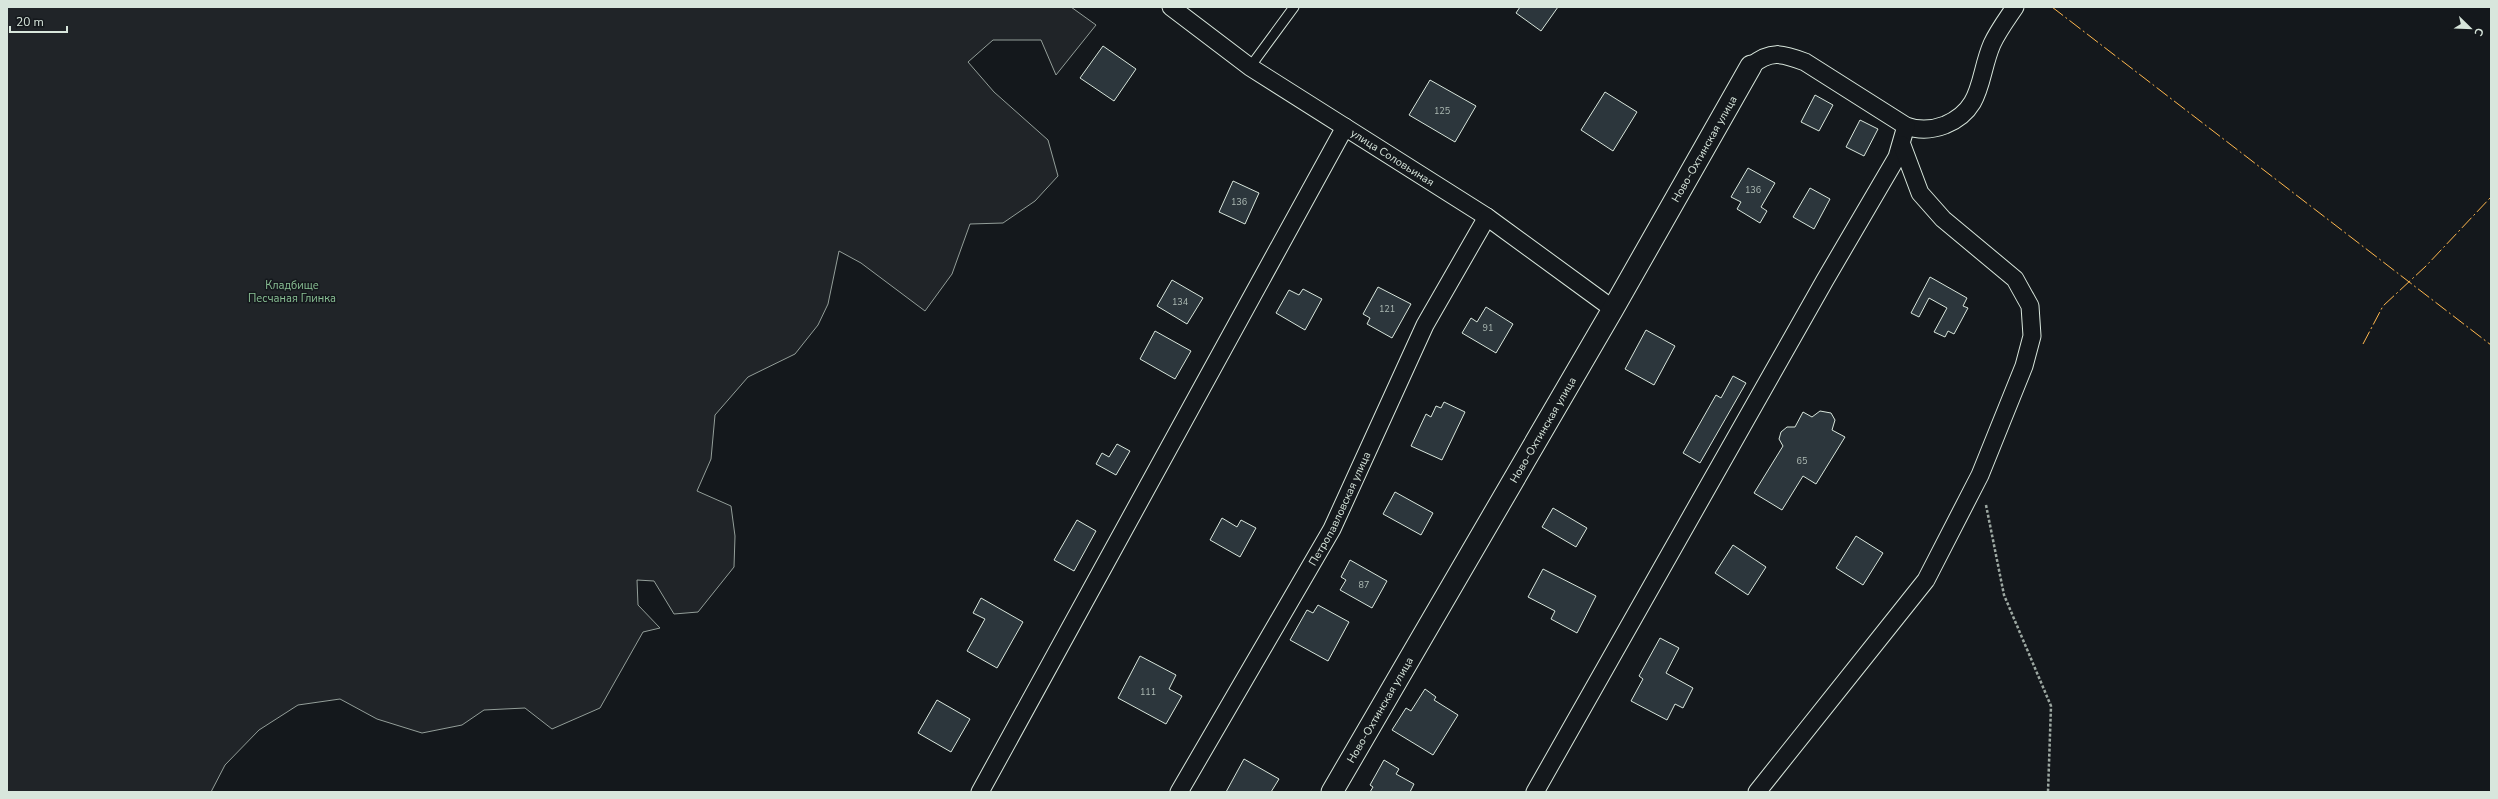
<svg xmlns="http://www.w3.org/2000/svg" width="2498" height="799" viewBox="0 0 2498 799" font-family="'Nunito Sans',sans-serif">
<rect width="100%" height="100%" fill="#14181c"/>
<path fill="#202428" stroke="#939e99" d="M7 7H1071L1096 25 1056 75 1041 40H993L968 62 994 92 1048 140 1058 176 1035 201 1003 223 970 224 952 274 925 311 861 263 839 251 828 304 818 325 795 354 748 377 715 415 711 459 697 491 731 506 735 536 734 567 698 612 674 614 654 581 637 580 638 605 660 628 643 632 600 708 552 729 525 708 484 710 462 725 422 733 377 719 340 699 298 705 259 730 225 765 211 792H7Z"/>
<path fill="#2c363c" stroke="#d8e6dc" d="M1520 7H1558L1541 31 1516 13Z
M1103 46 1136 69 1114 101 1080 78Z
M1430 80 1476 106 1455 142 1409 115Z
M1605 92 1637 112 1613 151 1581 130Z
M1815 95 1833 105 1819 131 1801 122Z
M1860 120 1878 129 1864 156 1846 147Z
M1748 168 1775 183 1761 207 1767 211 1760 223 1737 209 1741 202 1731 197Z
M1233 181 1259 193 1245 224 1219 212Z
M1810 188 1830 199 1814 229 1793 217Z
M1930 277 1967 298 1963 306 1968 308 1954 334 1948 331 1945 337 1934 332 1947 308 1929 298 1919 317 1911 313Z
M1172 280 1203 298 1187 324 1157 306Z
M1378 287 1411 304 1392 338 1367 324 1370 318 1363 314Z
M1303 289 1322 299 1305 330 1276 313 1289 290 1299 295Z
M1486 307 1513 324 1496 353 1462 333 1471 318 1477 322Z
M1646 330 1675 346 1654 385 1625 369Z
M1155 331 1191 351 1175 379 1140 359Z
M1733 376 1746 383 1700 463 1683 453 1716 395 1721 398Z
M1444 402 1465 412 1442 460 1411 446 1426 414 1431 417 1436 406 1441 408Z
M1820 411 1831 413 1835 420 1832 430 1845 437 1816 484 1803 476 1782 510 1754 493 1783 446 1779 439 1781 432 1787 427H1795L1803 412 1812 417Z
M1117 444 1130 451 1116 475 1096 464 1102 453 1109 457Z
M1395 492 1433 513 1421 535 1383 514Z
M1553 508 1587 528 1576 547 1542 527Z
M1222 518 1237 527 1241 520 1256 528 1240 557 1210 540Z
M1077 520 1096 531 1074 571 1054 560Z
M1856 536 1883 553 1863 585 1836 568Z
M1733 545 1766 567 1748 595 1715 573Z
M1350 560 1387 581 1372 608 1340 590 1346 580 1341 577Z
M1543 569 1596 596 1577 633 1551 619 1555 611 1528 597Z
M981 598 1023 622 997 668 967 651 985 619 973 613Z
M1318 605 1349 622 1328 661 1290 640 1307 610 1313 613Z
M1660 638 1679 648 1666 673 1693 688 1683 708 1675 704 1667 720 1631 701 1643 679 1639 676Z
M1140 656 1176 675 1169 689 1182 696 1166 724 1118 698Z
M1425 689 1436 697 1434 700 1458 715 1433 755 1392 730 1406 708 1411 711Z
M937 700 970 719 951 752 918 733Z
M1244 759 1279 779 1271 792H1226Z
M1384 760 1399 769 1396 774 1414 784 1410 792H1370L1373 787 1370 785Z"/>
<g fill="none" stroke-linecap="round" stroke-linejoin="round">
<defs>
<path id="service" d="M1250 67 1294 7"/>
<g id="minor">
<path id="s1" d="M1171 7 1250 67 1487 217 1613 309"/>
<path d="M1751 66C1770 50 1782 53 1805 62L1906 126C1920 131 1932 130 1945 125 1984 109 1978 76 1992 44 1998 31 2007 19 2015 7"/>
<path d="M980 792 1345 127"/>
<path id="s2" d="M1179 792 1332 529 1425 325 1487 217"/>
<path d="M1535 792 1825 280 1897 157 1906 126"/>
<path d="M1757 792 1926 580 1980 475 2024 366 2032 336 2030 306 2015 279 1943 219 1920 193 1902 145"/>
</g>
<g id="tertiary">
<path id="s3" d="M1332 792 1613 309 1751 66"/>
</g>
</defs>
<use href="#service" stroke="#d8e6dc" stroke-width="11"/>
<use href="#minor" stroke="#d8e6dc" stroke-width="19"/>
<use href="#tertiary" stroke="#d8e6dc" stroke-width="23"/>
<path stroke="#9da8a2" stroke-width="2.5" stroke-dasharray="3 2" stroke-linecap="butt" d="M1986 505 2004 595 2051 706 2048 792"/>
<use href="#service" stroke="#14181c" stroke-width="9"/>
<use href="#minor" stroke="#14181c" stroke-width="17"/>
<use href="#tertiary" stroke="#14181c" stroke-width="21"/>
<path stroke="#ffb74d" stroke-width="1" stroke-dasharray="14 3 2 3" stroke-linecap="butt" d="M2052 7 2491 345
M2363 344 2383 306 2426 266 2491 197"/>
</g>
<g text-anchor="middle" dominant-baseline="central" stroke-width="3" stroke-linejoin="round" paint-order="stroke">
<g font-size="9" fill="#adbab4">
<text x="1442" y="111">125</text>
<text x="1753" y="190">136</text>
<text x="1239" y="202">136</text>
<text x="1180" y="302">134</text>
<text x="1387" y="309">121</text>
<text x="1488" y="328">91</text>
<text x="1802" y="461">65</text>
<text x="1364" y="585">87</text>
<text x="1148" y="692">111</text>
</g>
<g font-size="11" fill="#d8e6dc" stroke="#14181c">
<text stroke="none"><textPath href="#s3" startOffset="743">Ново-Охтинская улица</textPath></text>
<text stroke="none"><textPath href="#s1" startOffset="268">улица Соловьиная</textPath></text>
<text stroke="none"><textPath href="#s3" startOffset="419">Ново-Охтинская улица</textPath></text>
<text stroke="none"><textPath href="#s2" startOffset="326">Петропавловская улица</textPath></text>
<text stroke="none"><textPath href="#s3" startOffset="95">Ново-Охтинская улица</textPath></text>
</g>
<g font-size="11" fill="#8ac095" stroke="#14181c">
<text x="292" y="285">Кладбище<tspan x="292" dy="13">Песчаная Глинка</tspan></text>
</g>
</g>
<rect width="2498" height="799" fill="none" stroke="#d8e6dc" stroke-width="16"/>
<g transform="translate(2470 28) rotate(113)" stroke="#14181c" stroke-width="3" paint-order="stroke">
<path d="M0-3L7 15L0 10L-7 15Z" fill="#d8e6dc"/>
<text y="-6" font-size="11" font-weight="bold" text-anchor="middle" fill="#d8e6dc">С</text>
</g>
<path d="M10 26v6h57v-6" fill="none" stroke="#d8e6dc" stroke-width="2"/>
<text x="16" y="26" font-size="12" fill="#d8e6dc" stroke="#14181c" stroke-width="3" paint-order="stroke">20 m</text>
</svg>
